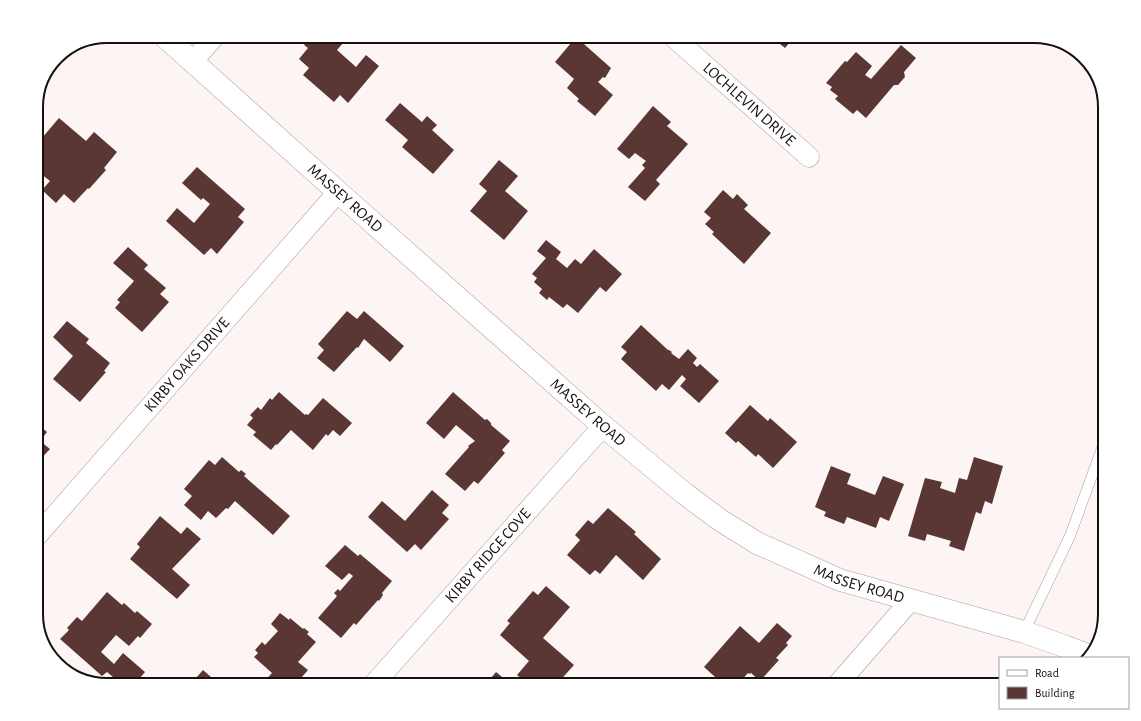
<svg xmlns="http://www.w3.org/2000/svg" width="1141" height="721" viewBox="0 0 1141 721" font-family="'Alegreya Sans',sans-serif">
<rect width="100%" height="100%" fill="#fdf5f4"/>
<path fill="#5a3734" d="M311 36 316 40 320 36H349L337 50 356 67 366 55 379 66 348 103 340 95 334 102 303 75 309 68 299 59 308 48 304 45Z
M478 36H496L488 44Z
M766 36H795L785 48 771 37 769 39Z
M576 37 611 68 605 78 603 77 598 82 613 95 595 116 577 101 579 99 567 88 574 79 555 62Z
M901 45 916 58 904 72 905 77 898 85H894L866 118 857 110 853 114 835 99 838 96 830 90 832 87 826 83 845 61 847 62 856 52 872 66 865 75 871 79Z
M400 103 422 122 427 116 437 125 432 130 454 150 433 174 402 147 408 140 385 120Z
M653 106 671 122 667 126 688 144 656 180 660 184 645 201 628 187 645 168 642 165 646 161 635 153 629 159 617 149Z
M59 118 86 141 94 132 117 152 104 168 106 170 89 189 88 188 74 203 64 194 56 203 42 190 50 181 36 170V145Z
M499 160 518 176 505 191 528 211 504 240 470 211 487 191 479 184Z
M197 167 245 209 238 217 244 222 217 254 211 248 204 255 166 221 177 208 194 223 210 204 203 198 201 200 182 183Z
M723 190 733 199 737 194 748 205 744 209 771 233 744 264 712 234 714 232 705 224 711 218 704 212Z
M546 240 561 252 556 259 567 268 575 259 581 264 594 249 622 274 606 292 600 287 578 313 567 304 563 308 549 297 547 300 539 293 542 289 534 282 537 278 532 274 546 258 537 251Z
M128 247 148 265 144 269 166 288 160 294 169 302 142 332 115 308 120 302 117 300 134 281 113 263Z
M347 311 357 319 364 311 404 346 390 362 364 339 358 348 357 347 334 372 317 358 324 350 318 344Z
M67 321 89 339 86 343 110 363 104 371 106 372 80 402 53 379 73 356 53 337Z
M641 325 668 350H669L672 352 671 353 679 359 688 349 697 358 693 363 697 367 700 364 719 381 699 403 680 386 686 379 682 375 669 390 662 384 656 391 621 359 627 352 621 347Z
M279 392 305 415 306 414 308 415 323 398 352 423 340 436 333 430 328 436 326 434 313 450 291 430 277 445 276 444 271 450 253 435 256 432 247 425 253 418 250 415 258 407 261 410 270 398 272 400Z
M453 392 485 420 487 419 491 423V425L510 441 502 450 505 453 478 484 474 481 465 491 445 474 469 447 468 446 475 441 456 425 444 439 426 423Z
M750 405 768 421 770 418 797 442 773 468 758 454 756 457 738 441 736 443 725 433Z
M36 423 47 432 40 441 50 449 36 464Z
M222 457 239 472 241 470 246 474 244 476 290 516 273 535 235 501 228 509 226 508 216 518 208 511 201 520 184 505 192 496 184 489 209 460 215 465Z
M974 457 1003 466 992 504 985 501 981 514 976 512 964 551 949 546 951 541 927 534 925 541 908 536 925 478 942 482 940 488 955 493 959 478 967 480Z
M831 466 851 474 847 484 875 495 883 476 904 484 889 521 880 517 876 528 847 517 844 524 824 516 826 512 815 507Z
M432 490 449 505 442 513 449 519 421 550 415 544 407 552 368 517 382 501 405 521Z
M608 508 636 532 634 534 661 559 643 580 616 555 600 574 595 570 590 575 567 555 580 540 575 535 588 520 593 524Z
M160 516 181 534 187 527 201 539 172 569 190 585 177 599 130 559 140 547 137 544Z
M345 545 358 556 360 554 392 581 382 593 383 595 379 601 378 600 356 625 354 623 341 638 318 618 337 596 334 593 338 589 340 591 353 576 349 573 342 580 325 566Z
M546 586 570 607 543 638 574 665 556 685H529L517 675 529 661 500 635 510 623 507 621 533 591 538 595Z
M107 592 122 605 124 603 135 613 137 611 152 624 140 638 138 636 129 646 116 635 101 652 114 664 123 653 145 672 134 685H130L123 679 120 683 107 672 102 676 60 639 69 630 67 628 77 617 82 621Z
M280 613 289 620 290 618 303 629 304 628 309 632 307 634 316 642 298 662 308 670 295 685H261L272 673 254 657 258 653 255 650 262 642 265 645 278 631 271 624Z
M777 623 792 636 786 643 788 645 776 658 779 660 760 681 751 673 749 674 748 673 737 685H724L704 667 740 626 759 643Z
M203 670 220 685H190Z
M496 672 512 685H485Z"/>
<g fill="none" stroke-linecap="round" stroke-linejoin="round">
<defs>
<path id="service" d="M1024 632 1070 536 1105 440"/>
<g id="minor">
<path id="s1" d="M672 36 809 157"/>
<path d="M193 61 215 36"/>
<path id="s2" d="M36 537 338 192"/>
<path id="s3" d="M373 685 603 426"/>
<path d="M837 685 911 600"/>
</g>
<g id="tertiary">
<path id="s4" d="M164 36 338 192 603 426 685 494 720 520 757 543 840 580 1024 632 1064 646 1090 656"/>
</g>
</defs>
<use href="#service" stroke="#ad9c9a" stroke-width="11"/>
<use href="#minor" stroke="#ad9c9a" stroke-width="21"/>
<use href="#tertiary" stroke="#ad9c9a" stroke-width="23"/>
<use href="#service" stroke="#fff" stroke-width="10"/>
<use href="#minor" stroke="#fff" stroke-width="20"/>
<use href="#tertiary" stroke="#fff" stroke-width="22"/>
</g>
<g text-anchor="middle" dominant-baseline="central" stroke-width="4" stroke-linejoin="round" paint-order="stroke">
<g font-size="16" fill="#171010" stroke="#fff">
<text stroke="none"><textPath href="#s1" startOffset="103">LOCHLEVIN DRIVE</textPath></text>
<text stroke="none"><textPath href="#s4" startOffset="243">MASSEY ROAD</textPath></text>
<text stroke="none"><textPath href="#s2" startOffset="229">KIRBY OAKS DRIVE</textPath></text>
<text stroke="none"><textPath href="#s4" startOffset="567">MASSEY ROAD</textPath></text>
<text stroke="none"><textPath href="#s3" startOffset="173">KIRBY RIDGE COVE</textPath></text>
<text stroke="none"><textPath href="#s4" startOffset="891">MASSEY ROAD</textPath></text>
</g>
</g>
<path d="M0 0H1141V721H0ZM107 43H1034A64 64 0 0 1 1098 107V614A64 64 0 0 1 1034 678H107A64 64 0 0 1 43 614V107A64 64 0 0 1 107 43Z" fill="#fff" fill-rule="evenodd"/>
<path fill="none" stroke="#171010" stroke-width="2" d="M107 43H1034A64 64 0 0 1 1098 107V614A64 64 0 0 1 1034 678H107A64 64 0 0 1 43 614V107A64 64 0 0 1 107 43Z"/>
<rect x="999" y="657" width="130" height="52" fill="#ffffff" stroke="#a29f9f"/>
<rect x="1007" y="670" width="20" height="6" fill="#ffffff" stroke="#a29f9f"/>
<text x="1035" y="677" font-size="12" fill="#171010">Road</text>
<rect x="1007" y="687" width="20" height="12" fill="#5a3734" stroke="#a29f9f"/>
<text x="1035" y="697" font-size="12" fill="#171010">Building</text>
</svg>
